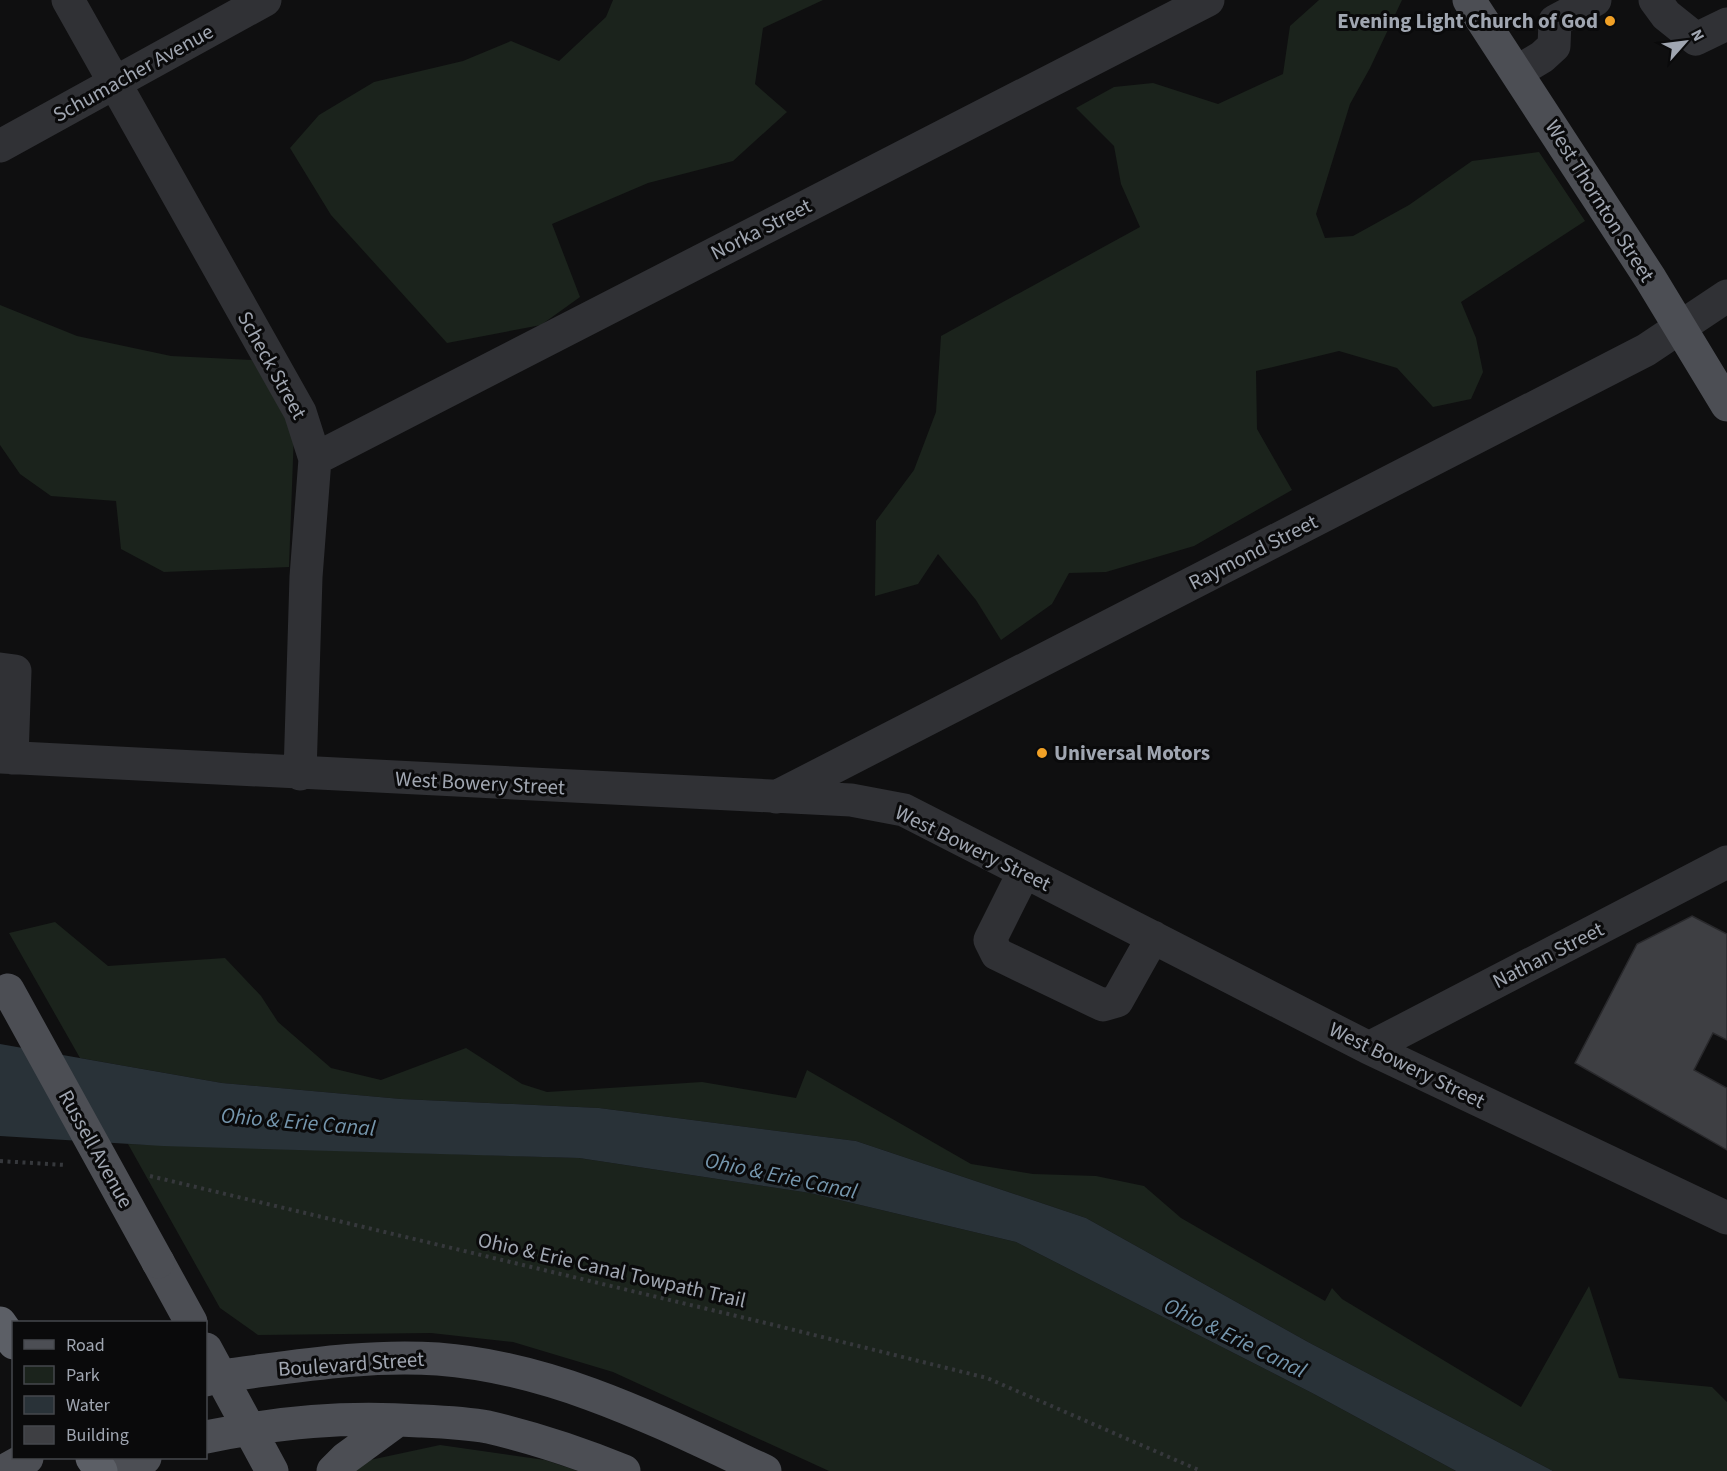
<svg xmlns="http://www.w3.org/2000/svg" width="1727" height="1471" viewBox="0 0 1727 1471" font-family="'Source Sans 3',sans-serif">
<rect width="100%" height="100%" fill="#0f0f10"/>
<path fill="#1b231c" d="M613 0H823L763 28 755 84 787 112 733 161 648 183 552 224 580 297 541 325 447 343 331 215 290 148 319 115 374 82 463 61 511 41 559 61 606 17Z
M1319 0H1402L1370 68 1350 104 1316 214 1325 238 1353 236 1409 205 1472 161 1539 152 1585 221 1461 302 1476 338 1483 372 1471 399 1433 407 1397 368 1339 351 1256 371 1257 429 1292 490 1194 546 1106 572 1069 573 1052 604 1001 640 976 600 938 554 918 584 875 596 876 521 914 470 936 412 941 336 1140 227 1121 184 1114 146 1076 108 1114 87 1153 83 1218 104 1283 74 1290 26Z
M0 305 77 336 171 356 252 360 294 432 289 567 164 572 121 549 116 501 51 496 20 474 0 445Z
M55 922 108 966 225 958 261 996 278 1022 331 1068 381 1080 466 1048 522 1084 547 1092 702 1082 796 1098 807 1070 971 1164 1033 1174 1096 1176 1144 1186 1181 1218 1325 1301 1332 1288 1342 1299 1521 1407 1589 1286 1619 1378 1712 1387 1727 1402V1471H1553L1308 1342 1086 1218 856 1141 599 1108 401 1099 222 1083 80 1058 9 933Z
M128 1144 579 1158 810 1193 1016 1242 1314 1394 1456 1471H829L613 1372 513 1342 431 1333 258 1335 220 1308Z
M440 1445 545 1460 578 1471H351L370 1460Z"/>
<path fill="#293238" d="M0 1044 222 1083 401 1099 599 1108 856 1141 1086 1218 1308 1342 1553 1471H1456L1314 1394 1016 1242 810 1193 579 1158 163 1146 0 1136Z"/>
<path fill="#3e3f43" stroke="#29292c" stroke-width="1.5" d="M1692 916 1727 934V1040L1713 1033 1694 1070 1727 1088V1150L1575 1063 1637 944Z"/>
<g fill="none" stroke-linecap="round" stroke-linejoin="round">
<path stroke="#36383c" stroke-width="4" stroke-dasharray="3 4.5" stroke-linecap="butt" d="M0 1161 65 1165
M150 1176 766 1323 987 1378 1201 1471"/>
<path stroke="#303135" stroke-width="33" d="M68 0 300 412 315 459 306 577 300 774
M1655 0 1666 15 1696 39 1727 24
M1517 72 1542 57 1554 46 1555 21 1595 0
M0 146 265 0
M315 459 1208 0
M0 669 15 671 12 758
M0 757 851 800 904 810 1369 1048 1727 1218
M776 797 1646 350 1727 296
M1024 872 990 940 997 954 1103 1005 1117 1001 1153 937
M1369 1048 1727 862"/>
<path stroke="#4c4e54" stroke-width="33" d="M1469 0 1650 278 1727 405
M158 1262 191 1322
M206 1349 272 1471
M206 1380 220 1376C292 1367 365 1354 438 1359 556 1368 660 1422 765 1471
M206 1437C280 1422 344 1416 420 1421 442 1422 466 1423 488 1427 535 1438 580 1453 624 1471
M4 1471 27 1458
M118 1471 145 1458
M333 1471 346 1458 398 1420"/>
<path stroke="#5c5f66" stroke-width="33" d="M0 1323 14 1343
M92 1458 101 1471"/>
<path stroke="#4c4e54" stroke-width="33" d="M8 990 158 1262"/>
</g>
<g fill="#f1a126" stroke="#0a0a0b" stroke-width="2">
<circle cx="1610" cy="21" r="6"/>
<circle cx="1042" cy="753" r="6"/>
</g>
<g text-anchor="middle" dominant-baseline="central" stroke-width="6" stroke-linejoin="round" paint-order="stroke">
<g font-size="21" font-weight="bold" fill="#a0a6b1" stroke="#0a0a0b" text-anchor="end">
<text x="1598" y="21">Evening Light Church of God</text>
<text x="1054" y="753" text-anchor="start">Universal Motors</text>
</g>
<g font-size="21" fill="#a0a6b1" stroke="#0a0a0b">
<text transform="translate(133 73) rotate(-29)">Schumacher Avenue</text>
<text transform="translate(1600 201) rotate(58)">West Thornton Street</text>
<text transform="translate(761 229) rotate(-27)">Norka Street</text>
<text transform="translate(272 365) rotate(61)">Scheck Street</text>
<text transform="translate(1253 552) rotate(-27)">Raymond Street</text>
<text transform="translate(480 783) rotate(3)">West Bowery Street</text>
<text transform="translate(973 848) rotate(26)">West Bowery Street</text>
<text transform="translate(1548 955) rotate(-27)">Nathan Street</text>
<text transform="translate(1407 1065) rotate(26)">West Bowery Street</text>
<text transform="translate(96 1149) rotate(61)">Russell Avenue</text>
<text transform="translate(612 1270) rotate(13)">Ohio &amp; Erie Canal Towpath Trail</text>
<text transform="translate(351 1364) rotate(-4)">Boulevard Street</text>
</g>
<g font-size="22" font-style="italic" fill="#7596ad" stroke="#0a0a0b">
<text transform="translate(298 1122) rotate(5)">Ohio &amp; Erie Canal</text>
<text transform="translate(781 1176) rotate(12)">Ohio &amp; Erie Canal</text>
<text transform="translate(1235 1338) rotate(26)">Ohio &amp; Erie Canal</text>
</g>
</g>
<rect x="12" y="1321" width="195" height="138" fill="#0a0a0b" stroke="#46484d" stroke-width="1.5"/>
<rect x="24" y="1340" width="30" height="9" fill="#4c4e54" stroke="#46484d" stroke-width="1.5"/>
<text x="66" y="1351" font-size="18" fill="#a0a6b1">Road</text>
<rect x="24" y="1366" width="30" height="18" fill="#1b231c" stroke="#46484d" stroke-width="1.5"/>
<text x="66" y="1381" font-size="18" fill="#a0a6b1">Park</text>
<rect x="24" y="1396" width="30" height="18" fill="#293238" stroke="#46484d" stroke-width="1.5"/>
<text x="66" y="1411" font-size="18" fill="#a0a6b1">Water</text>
<rect x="24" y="1426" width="30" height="18" fill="#3e3f43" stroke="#46484d" stroke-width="1.5"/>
<text x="66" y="1441" font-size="18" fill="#a0a6b1">Building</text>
<g transform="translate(1685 42) rotate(62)" stroke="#0a0a0b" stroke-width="4.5" paint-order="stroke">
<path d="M0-4.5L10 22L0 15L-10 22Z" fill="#a0a6b1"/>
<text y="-9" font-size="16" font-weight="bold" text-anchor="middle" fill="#a0a6b1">N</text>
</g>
</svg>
